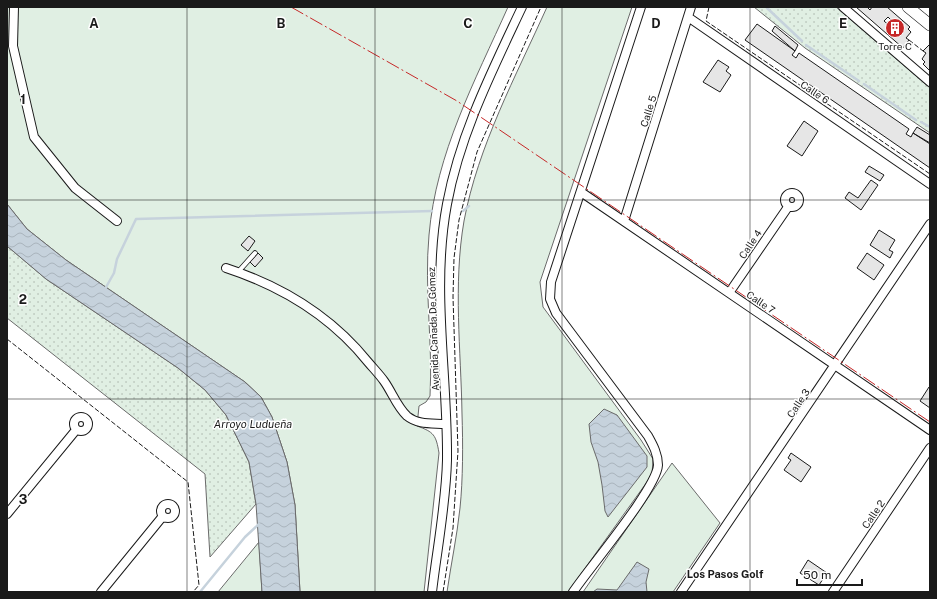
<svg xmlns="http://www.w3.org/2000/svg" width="937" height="599" viewBox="0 0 937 599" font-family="'Public Sans',sans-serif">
<defs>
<pattern id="park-dots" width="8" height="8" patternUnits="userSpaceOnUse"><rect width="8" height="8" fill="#e0efe3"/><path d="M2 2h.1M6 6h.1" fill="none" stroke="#c0ccc2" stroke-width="1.8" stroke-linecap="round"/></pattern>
<pattern id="water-waves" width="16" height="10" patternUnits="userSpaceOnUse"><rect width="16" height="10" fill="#c6d2dc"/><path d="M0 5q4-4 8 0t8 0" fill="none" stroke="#aab4bc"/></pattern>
</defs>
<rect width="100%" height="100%" fill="#fff"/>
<path fill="#e0efe3" stroke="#6a6a6a" d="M7 7H508C475 81 436 153 429 235 424 289 433 343 430 396L426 402 419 406 417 426C434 432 436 435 439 453L424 592H300L295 505 287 462 272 417 261 397 245 382 66 260 27 229 7 204Z
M547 7H632L540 282 543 307 641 440 653 459 652 475 568 592H447C451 564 457 536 460 508 463 479 463 444 462 414 461 350 453 285 464 221 478 146 516 76 547 7Z
M672 463 720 523 673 592H583Z
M259 542 262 592H218Z"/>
<path fill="url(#park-dots)" stroke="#6a6a6a" d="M754 7H836L930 88V133L805 48Z
M7 246 46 279 178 368 205 390 226 415 249 462 256 504 210 557 205 474 7 318Z"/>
<path fill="url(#water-waves)" stroke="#6a6a6a" d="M7 204 27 229 66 260 245 382 261 397 272 417 287 462 295 505 300 592H262L256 504 249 462 226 415 205 390 178 368 46 279 7 246Z
M604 409 617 415 647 456V467L608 517 605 511 602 485 598 462 591 442 589 424Z
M637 562 649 569 646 582 647 592H593L597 589 617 590Z"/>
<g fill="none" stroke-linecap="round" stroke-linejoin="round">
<path stroke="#c6d2dc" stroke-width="2.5" d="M767 8 802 41
M806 45 859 81
M864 84 916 120
M921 122 930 127
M463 211 469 206
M105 289 114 273 117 259 136 219 432 211
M200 592 245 537 259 524"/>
</g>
<path fill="#e6e6e6" stroke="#1a1a1a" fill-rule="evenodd" d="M856 7H867L870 10 872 7H887L910 27 908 29 911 32 906 38 909 40 903 48ZM888 17 894 23 891 27 884 21Z
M757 24 795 51 792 55 796 58 799 53 909 129 906 134 911 137 913 133 930 144V168L745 40Z
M775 26 798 45 795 51 772 31Z
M930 44V71L923 64 925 62 922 59 926 53 923 51Z
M718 60 729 67 726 71 731 75 720 92 703 82Z
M804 121 818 131 802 156 787 146Z
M917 127 930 135V143L913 133Z
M869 166 884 175 880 181 865 172Z
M871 180 878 185 861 210 845 198 849 192 858 198Z
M879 230 895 240 889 250 893 252 890 258 870 245Z
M249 236 255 241 248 251 241 245Z
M258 253 263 258 255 267 250 262Z
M867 253 884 265 874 280 857 268Z
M929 387 930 388V408L920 401Z
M791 453 811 467 801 482 784 470 791 460 788 458Z
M808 560 827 573 819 585 800 573Z"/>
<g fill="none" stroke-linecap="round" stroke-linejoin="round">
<defs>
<path id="lane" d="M238 272 255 253"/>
<path id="street" d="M14 7 13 46 34 137 75 188 117 221
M843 7 930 82
M688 17 930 184
M581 192 930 430
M785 200a7 7 0 1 1 14 0a7 7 0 1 1-14 0Z
M624 221 691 7
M226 268C281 286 331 316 368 362 373 368 379 374 384 381 392 392 397 407 407 416 418 425 432 423 445 424
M729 293 788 207
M74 424a7 7 0 1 1 14 0a7 7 0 1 1-14 0Z
M161 511a7 7 0 1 1 14 0a7 7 0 1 1-14 0Z
M7 514 76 430
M101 592 163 516
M432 592C437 549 446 504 447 460 448 375 431 289 447 204 460 134 492 71 522 7
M573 592C589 568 657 488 658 465 658 454 653 445 648 436L556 313 550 299 551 282 641 7
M681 592 930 224
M833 592 930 448"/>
<path id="secondary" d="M908 7 930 25"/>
</defs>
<use href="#lane" stroke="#1a1a1a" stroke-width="5.5"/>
<use href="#street" stroke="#1a1a1a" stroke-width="10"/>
<use href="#secondary" stroke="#1a1a1a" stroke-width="12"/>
<use href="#lane" stroke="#fff" stroke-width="4"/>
<use href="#street" stroke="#fff" stroke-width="8"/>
<use href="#secondary" stroke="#fff" stroke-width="11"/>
<path stroke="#1a1a1a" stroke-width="1" stroke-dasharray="5 2" stroke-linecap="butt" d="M709 7 706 21 930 174
M909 40 923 51
M7 339 188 482 199 585 193 592
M443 592 453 528 458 451 453 297 454 258 459 220 477 152 541 7"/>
<path stroke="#c62828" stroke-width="1" stroke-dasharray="14 3 2 3" stroke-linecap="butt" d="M291 7 457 101 930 422"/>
</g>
<path fill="none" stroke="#1a1a1a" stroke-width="1" stroke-opacity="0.55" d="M187 7V592M375 7V592M562 7V592M750 7V592M7 200H930M7 399H930"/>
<defs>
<symbol id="building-disc" viewBox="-11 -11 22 22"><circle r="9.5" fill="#c62828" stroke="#fff"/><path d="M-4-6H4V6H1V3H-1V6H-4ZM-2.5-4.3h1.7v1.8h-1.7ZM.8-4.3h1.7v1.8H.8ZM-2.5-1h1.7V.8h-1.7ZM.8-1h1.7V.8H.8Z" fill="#fff"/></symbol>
</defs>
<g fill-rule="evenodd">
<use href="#building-disc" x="884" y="17" width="22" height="22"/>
</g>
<g text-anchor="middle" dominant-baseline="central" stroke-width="3" stroke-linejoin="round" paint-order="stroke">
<g font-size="10" fill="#1a1a1a" stroke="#fff">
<text x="895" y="46">Torre C</text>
</g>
<g font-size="10" fill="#1a1a1a" stroke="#fff">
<text transform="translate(815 92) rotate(34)">Calle 6</text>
<text transform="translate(648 111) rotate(-73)">Calle 5</text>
<text transform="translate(750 244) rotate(-56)">Calle 4</text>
<text transform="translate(761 302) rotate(34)">Calle 7</text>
<text transform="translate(433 329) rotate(-92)">Avenida Cañada De Gómez</text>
<text transform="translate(798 403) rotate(-56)">Calle 3</text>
<text transform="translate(873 514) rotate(-56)">Calle 2</text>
</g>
<g font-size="11" font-style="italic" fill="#1a1a1a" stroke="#fff">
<text x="253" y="424">Arroyo Ludueña</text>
</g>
<g font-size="11" font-weight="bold" fill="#1a1a1a" stroke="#fff">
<text x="725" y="574">Los Pasos Golf</text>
</g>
</g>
<g font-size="13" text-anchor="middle" font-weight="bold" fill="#1a1a1a" stroke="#fff" stroke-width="3" stroke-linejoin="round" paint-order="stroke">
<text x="94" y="28">A</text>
<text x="281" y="28">B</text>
<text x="468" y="28">C</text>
<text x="656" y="28">D</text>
<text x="843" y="28">E</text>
<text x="23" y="104">1</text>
<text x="23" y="304">2</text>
<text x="23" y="504">3</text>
</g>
<rect width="937" height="599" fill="none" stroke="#1a1a1a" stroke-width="16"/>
<path d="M797 579v6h65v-6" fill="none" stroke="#1a1a1a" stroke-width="2"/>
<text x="803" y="579" font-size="12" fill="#1a1a1a" stroke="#ffffff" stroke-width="3" paint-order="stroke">50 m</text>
</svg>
